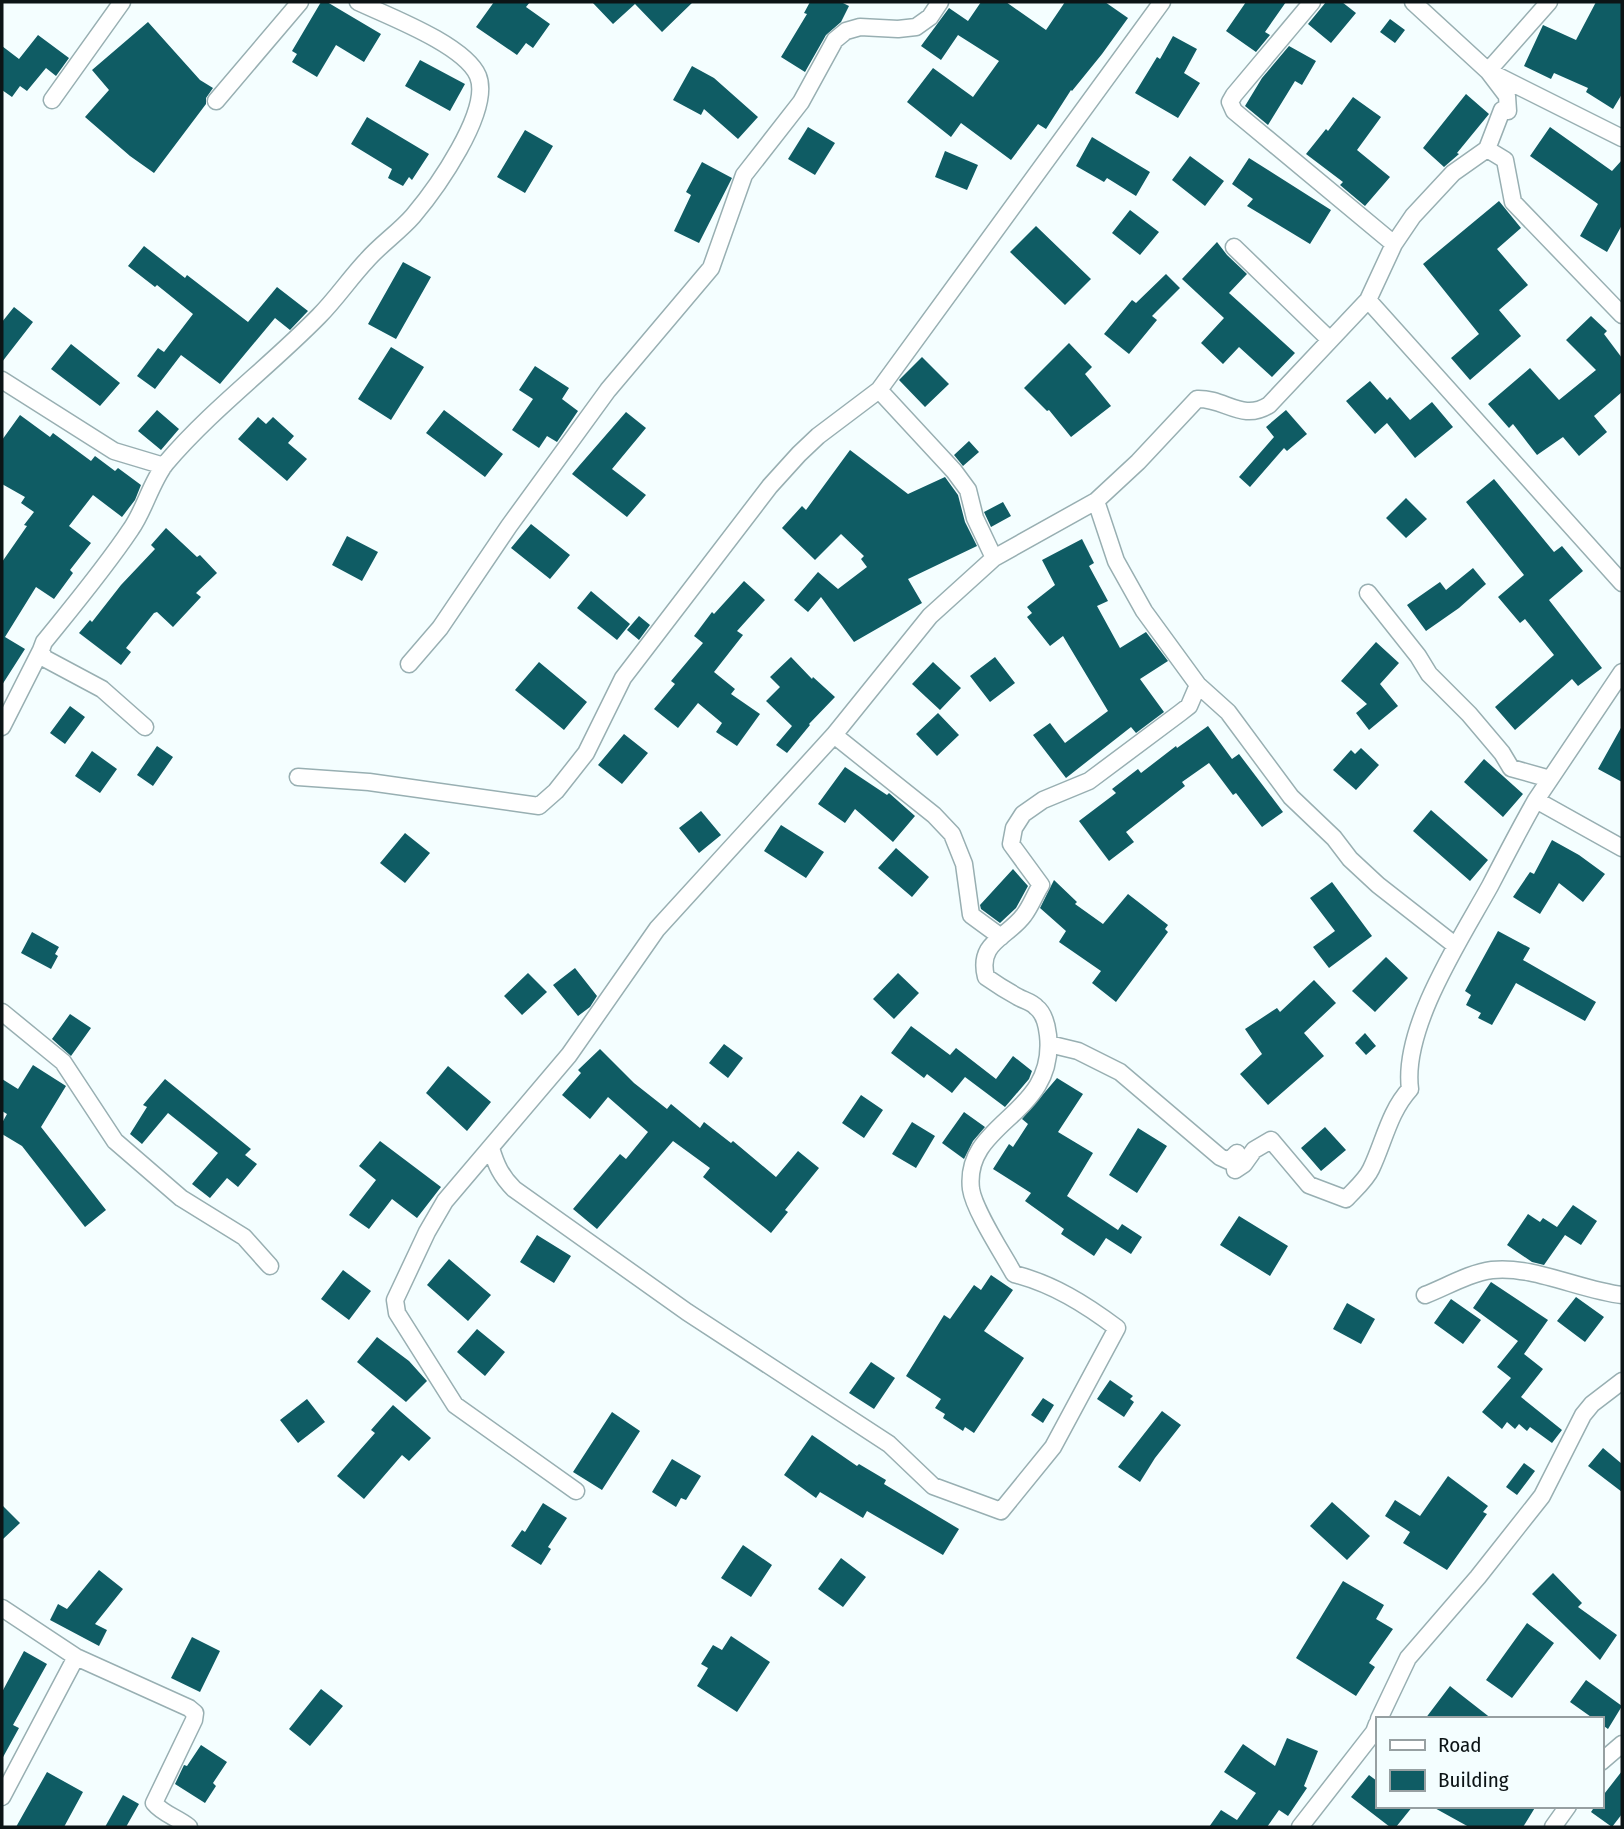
<svg xmlns="http://www.w3.org/2000/svg" width="1624" height="1829" viewBox="0 0 1624 1829" font-family="'Fira Sans Condensed',sans-serif">
<rect width="100%" height="100%" fill="#f4feff"/>
<path fill="#0f5c64" d="M321 2H327L381 34 364 62 336 45 317 77 292 62 297 54 292 51Z
M494 2H530L526 7 550 24 533 48 526 43 517 55 476 27Z
M592 2H693L662 32 635 4 613 24Z
M810 2H841L849 6 841 22 826 35 805 72 781 57 807 14 804 13Z
M981 2H1006L1046 30 1065 2H1105L1128 18 1102 54 1072 91 1071 90 1046 129 1038 124 1011 160 961 123 951 137 907 102 933 68 973 97 999 61 958 35 941 60 921 46 949 8 968 21Z
M1246 2H1286L1265 32 1270 35 1256 52 1226 31Z
M1326 2H1342L1356 13 1331 43 1308 24Z
M1596 2H1622V94L1613 109 1586 92 1588 88 1554 73 1551 79 1524 66 1543 25 1576 40Z
M1390 19 1405 30 1395 43 1380 32Z
M148 22 200 80 213 88 206 98V104L154 173 130 156 85 117 109 90 92 70Z
M38 35 69 58 56 76 46 68 27 91 20 86 12 97 2 90V46L19 59Z
M1173 36 1197 49 1184 73 1200 83 1178 118 1135 93 1157 57 1160 59Z
M1289 46 1316 61 1302 85 1295 81 1268 125 1245 106 1262 78Z
M420 60 465 84 450 111 405 86Z
M692 66 714 78 758 117 738 139 704 109 701 115 673 100Z
M1466 94 1489 114 1457 153 1459 154 1444 167 1423 148Z
M1353 97 1381 117 1357 150 1390 177 1365 206 1340 185 1343 182 1306 154 1326 129 1328 131Z
M367 117 429 154 412 180 409 177 403 186 388 178 392 169 351 144Z
M808 127 835 143 815 175 788 159Z
M1550 127 1612 171 1622 160V225L1607 252 1580 236 1598 204 1530 156Z
M525 130 553 146 525 193 497 177Z
M1092 137 1150 172 1136 196 1107 178 1104 182 1076 166Z
M945 151 978 165 967 190 935 177Z
M1190 156 1224 181 1205 206 1172 180Z
M1249 158 1331 210 1310 244 1247 206 1253 199 1232 184Z
M702 162 732 178 699 243 674 231 691 195 686 192Z
M1499 201 1521 228 1497 249 1528 285 1499 310 1521 336 1470 380 1451 358 1479 334 1423 264Z
M1130 210 1159 232 1140 255 1112 233Z
M1036 226 1091 279 1065 305 1010 252Z
M1217 242 1227 255 1247 274 1229 293 1295 353 1272 377 1239 347 1223 364 1201 343 1224 318 1182 279Z
M144 246 185 278 187 275 248 322 277 287 308 311 290 330 275 318 220 384 181 355 155 389 137 376 158 348 164 352 193 314 157 285 155 287 128 266Z
M403 262 431 277 396 339 368 324Z
M1166 274 1180 288 1152 316 1157 320 1129 354 1104 334 1132 300 1136 303Z
M14 307 33 322 2 362V322Z
M1591 316 1607 331 1604 334 1622 358V392L1594 416 1607 432 1579 456 1563 437 1537 455 1513 424 1509 428 1488 404 1530 368 1559 400 1596 370 1566 340Z
M1069 343 1092 367 1085 374 1111 406 1071 437 1049 410 1047 411 1024 388Z
M71 344 120 383 100 406 51 369Z
M391 347 424 367 391 420 358 399Z
M922 357 949 384 925 407 899 380Z
M535 366 569 388 562 399 578 411 557 442 547 436 539 448 512 430 533 399 519 390Z
M1370 381 1387 400 1390 397 1410 420 1432 402 1453 427 1415 458 1387 423 1375 434 1346 401Z
M157 410 179 429 161 450 138 431Z
M444 410 503 454 485 477 426 433Z
M1286 410 1307 434 1287 451 1284 448 1250 487 1239 477 1274 437 1266 427Z
M626 412 646 428 612 469 646 495 627 517 572 474Z
M20 415 50 437 53 433 91 461 95 456 115 471 118 468 141 485 135 500 122 517 93 495 69 526 91 543 70 570 73 573 54 599 36 587 5 637 25 649 2 685V562L27 526 24 525 34 512 21 503 25 497 2 484V440Z
M258 417 266 424 273 417 294 436 288 443 307 459 287 481 238 439Z
M969 441 979 452 963 466 954 455Z
M850 450 908 494 945 477 958 495 965 522 977 546 908 579 922 603 854 642 821 597 808 612 794 600 818 572 838 589 867 567 861 559 864 556 841 534 815 560 782 528 802 506 806 510Z
M1494 479 1554 552 1562 546 1583 571 1549 600 1602 668 1578 686 1572 679 1515 730 1495 707 1554 655 1525 619 1520 623 1498 597 1524 575 1466 502Z
M1406 498 1427 519 1406 538 1386 518Z
M1003 502 1011 516 991 527 984 512Z
M531 524 570 555 550 579 511 548Z
M166 528 197 557 200 555 217 573 196 593 201 597 173 627 157 612 154 613 126 648 131 652 121 665 79 633 90 620 92 622 121 585 155 549 151 545Z
M347 536 378 552 362 581 332 565Z
M1082 539 1094 563 1089 566 1108 601 1097 606 1120 648 1146 632 1168 661 1140 679 1164 712 1136 733 1131 727 1066 778 1033 735 1050 723 1065 743 1108 711 1063 636 1050 646 1027 617 1032 613 1027 607 1055 585 1042 560Z
M1473 568 1486 584 1459 608 1426 631 1407 605 1440 582 1446 590Z
M744 581 765 600 737 631 743 635 714 672 735 689 731 694 760 714 737 746 716 732 722 723 698 703 678 728 654 709 675 684 671 681 703 643 694 636 712 612 714 614Z
M591 591 630 624 617 640 577 608Z
M639 616 650 625 639 640 627 630Z
M1376 642 1399 663 1380 684 1398 706 1369 730 1356 713 1367 704 1341 681Z
M791 657 812 679 813 677 835 697 809 724 810 725 787 753 776 745 792 726 766 701 780 687 770 677Z
M995 657 1015 683 990 702 970 676Z
M539 662 587 702 564 730 515 690Z
M933 662 961 688 940 710 912 684Z
M70 706 85 717 65 744 50 733Z
M938 713 959 735 937 756 916 734Z
M1208 726 1232 759 1239 754 1283 812 1262 827 1236 793 1233 795 1209 763 1182 782 1185 786 1126 832 1134 842 1109 861 1079 821 1116 793 1112 789 1138 769 1141 773 1176 746 1177 748Z
M1622 726V782L1598 769Z
M624 734 648 753 622 784 598 765Z
M157 746 173 757 153 786 137 775Z
M1361 748 1379 765 1356 790 1333 770 1351 750 1355 754Z
M92 751 117 769 100 793 75 776Z
M1484 759 1523 794 1503 817 1464 782Z
M845 767 887 795 889 793 915 816 893 842 855 809 845 823 818 804Z
M1431 810 1488 860 1470 881 1413 831Z
M701 811 721 835 699 853 679 828Z
M781 825 824 852 806 878 764 851Z
M405 833 430 853 405 883 380 863Z
M1552 840 1579 855 1605 874 1583 902 1559 883 1540 914 1513 897 1530 872 1534 874Z
M896 848 929 877 912 897 878 868Z
M1013 869 1028 886 1016 908 1000 923 981 909 980 905Z
M1054 880 1077 902 1075 904 1103 924 1128 894 1168 925 1165 929 1168 932 1116 1002 1092 983 1101 971 1059 942 1066 931 1040 908Z
M1332 882 1372 936 1329 968 1313 947 1335 931 1310 898Z
M1498 931 1530 948 1523 960 1596 1002 1585 1021 1516 983 1492 1025 1478 1018 1481 1013 1466 1005 1471 995 1465 991Z
M32 932 59 947 55 954 58 956 51 969 21 953Z
M1386 957 1408 978 1375 1012 1352 991Z
M575 968 597 996 590 1007 578 1016 553 985Z
M528 973 547 992 522 1015 504 996Z
M898 973 919 993 894 1019 873 999Z
M1314 980 1336 1003 1304 1033 1324 1056 1268 1105 1240 1074 1262 1054 1245 1029 1277 1008 1280 1012Z
M70 1014 91 1028 71 1056 52 1039Z
M911 1026 950 1055 956 1048 996 1079 1013 1056 1032 1071 1029 1079 1005 1107 965 1077 952 1093 927 1074 924 1078 891 1053Z
M1365 1033 1376 1046 1366 1055 1355 1043Z
M724 1044 743 1058 728 1078 709 1063Z
M600 1049 634 1083 667 1109 671 1104 700 1128 704 1122 731 1143 733 1141 776 1177 798 1151 819 1168 785 1210 788 1212 771 1233 703 1177 710 1168 673 1141 597 1229 573 1209 620 1154 626 1159 648 1132 608 1097 590 1119 562 1095 581 1073 578 1070Z
M33 1065 66 1086 41 1127 106 1210 85 1227 22 1146 2 1134V1123L7 1114 2 1111V1079L18 1089Z
M448 1066 491 1102 467 1131 426 1093Z
M1057 1078 1083 1094 1058 1132 1093 1153 1067 1196 1118 1230 1122 1224 1142 1237 1131 1254 1106 1238 1094 1256 1061 1234 1064 1229 1025 1201 1031 1193 993 1169 1009 1144 1013 1147 1028 1124 1022 1119Z
M165 1079 251 1149 245 1155 257 1164 238 1187 227 1178 210 1198 192 1184 218 1153 168 1113 142 1144 130 1134 147 1107 143 1105Z
M861 1095 883 1110 864 1138 842 1123Z
M964 1112 985 1127 973 1141 964 1159 942 1143Z
M912 1122 935 1136 916 1168 892 1154Z
M1325 1127 1346 1150 1321 1171 1301 1148Z
M1138 1128 1167 1146 1137 1193 1109 1175Z
M380 1141 441 1187 417 1218 392 1199 369 1229 349 1215 376 1180 359 1166Z
M1573 1205 1597 1221 1581 1245 1565 1235 1544 1265 1532 1262 1507 1245 1528 1214 1540 1222 1543 1218 1557 1227Z
M1239 1216 1288 1246 1270 1276 1220 1245Z
M537 1235 571 1256 554 1283 520 1262Z
M449 1259 491 1295 468 1321 427 1285Z
M343 1270 371 1291 349 1320 321 1299Z
M991 1275 1013 1290 984 1331 1024 1358 974 1433 965 1427 963 1431 943 1418 945 1414 935 1408 941 1399 906 1376 944 1315 950 1319 974 1285 981 1290Z
M1491 1282 1548 1320 1524 1354 1543 1369 1521 1397 1562 1430 1552 1443 1530 1427 1527 1431 1519 1424 1515 1429 1507 1422 1502 1429 1482 1412 1511 1378 1497 1367 1518 1341 1473 1308Z
M1576 1297 1604 1317 1585 1342 1557 1321Z
M1451 1299 1481 1320 1463 1344 1434 1323Z
M1347 1303 1375 1319 1361 1344 1333 1329Z
M477 1329 505 1352 485 1376 457 1352Z
M377 1337 409 1361 427 1381 406 1402 357 1362Z
M871 1362 895 1378 874 1409 849 1393Z
M1110 1380 1133 1396 1130 1399 1134 1402 1124 1417 1097 1399Z
M1043 1398 1054 1405 1043 1423 1031 1415Z
M307 1399 325 1422 298 1443 280 1420Z
M393 1405 431 1438 409 1461 402 1455 364 1499 337 1476 375 1433 371 1430Z
M1162 1411 1181 1425 1155 1458 1140 1482 1118 1467Z
M612 1412 640 1431 602 1490 573 1472Z
M812 1435 857 1466 859 1464 886 1480 884 1484 959 1529 943 1555 867 1511 863 1518 820 1492 816 1498 784 1475Z
M1603 1448 1622 1464V1492L1588 1466Z
M672 1459 701 1476 686 1500 681 1498 676 1507 652 1492Z
M1524 1463 1535 1471 1517 1495 1506 1487Z
M1448 1476 1488 1506 1483 1512 1487 1514 1447 1570 1403 1543 1410 1532 1385 1516 1395 1500 1420 1516Z
M1332 1502 1370 1536 1347 1560 1310 1526Z
M543 1503 567 1518 548 1547 551 1549 541 1565 511 1546 522 1530 525 1532Z
M2 1505 20 1523 2 1540Z
M743 1545 772 1565 751 1597 721 1578Z
M841 1558 866 1577 843 1607 818 1589Z
M99 1570 123 1589 95 1624 107 1630 99 1646 50 1620 58 1604 67 1609Z
M1553 1573 1582 1603 1578 1607 1617 1635 1600 1660 1532 1594Z
M1343 1581 1384 1605 1376 1619 1393 1629 1369 1663 1375 1667 1356 1696 1296 1658Z
M1527 1623 1554 1643 1512 1698 1486 1680Z
M731 1636 770 1662 737 1712 697 1686 708 1668 701 1664 713 1645 722 1650Z
M192 1637 220 1651 200 1692 171 1678Z
M24 1651 47 1664 13 1725 19 1728 2 1759V1692Z
M1586 1680 1622 1706 1608 1729 1601 1724V1719H1594L1570 1702Z
M1450 1686 1460 1694 1492 1719H1425Z
M321 1689 343 1706 310 1746 289 1729Z
M1287 1738 1318 1751 1304 1786 1307 1788 1288 1816 1279 1810 1267 1827H1209L1221 1810 1237 1820 1256 1793 1224 1772 1243 1744 1275 1766Z
M201 1745 227 1762 213 1783 216 1786 205 1803 175 1784 184 1765 187 1766Z
M1622 1771V1814L1612 1827 1591 1812 1595 1806H1601V1798Z
M47 1772 83 1792 64 1827H16Z
M1369 1775 1377 1781V1806H1413L1396 1827H1390L1351 1797Z
M123 1795 139 1804 126 1827H105Z
M1431 1806H1536L1523 1827H1469Z"/>
<g fill="none" stroke-linecap="round" stroke-linejoin="round">
<defs>
<path id="minor" d="M1312 2 1234 95 1230 102 1234 111 1394 244
M1413 2 1488 71 1622 138
M1549 2 1488 71 1507 96 1508 111 1502 110 1487 149 1505 160 1513 202 1622 315
M52 100 122 2
M216 101 300 2
M1234 247 1330 340
M1368 300 1622 583
M2 380 114 451 164 466
M879 390 954 471 968 490 975 518 994 558
M1096 501 1116 561 1144 611 1198 685 1228 712 1291 797 1334 838 1350 859 1378 885 1456 946
M1368 593 1418 656 1429 674 1469 714 1502 753 1511 768 1550 779
M409 664 440 628 509 526 608 390 711 268 744 175 801 102 835 40 846 31 860 27 898 29 916 27 930 17 940 2
M1622 672 1536 800 1622 848
M2 727 41 650
M145 727 102 689 44 658 41 650 44 642C74 605 105 568 131 529 145 509 151 482 166 463 212 409 269 367 319 316 336 299 350 278 367 260 381 244 399 232 413 216 435 190 492 111 478 76 465 45 388 16 358 2
M834 735 934 815 952 834 964 864 971 915 1001 937
M298 777 369 782 539 806 556 791 586 753 623 678 770 486 799 454 818 436 879 390 1162 2
M2 1012 63 1062 115 1141 181 1198 244 1237 270 1266
M1049 1044 1078 1051 1120 1072 1220 1157 1229 1161 1237 1153 1235 1170 1244 1164 1254 1150 1271 1140 1309 1185 1346 1199C1354 1190 1366 1180 1371 1169 1384 1142 1389 1112 1410 1089 1402 1028 1460 940 1490 886 1505 857 1520 828 1536 800
M491 1148C496 1165 501 1176 514 1189L687 1312 889 1444 933 1486 1001 1511 1053 1447 1117 1328C1085 1304 1053 1284 1014 1274 1003 1254 974 1210 971 1189 963 1121 1057 1116 1048 1035 1047 1026 1044 1013 1036 1007 1032 1002 1023 1000 1018 997 1007 991 996 984 986 977 977 942 1007 938 1024 915 1031 906 1035 894 1041 885L1011 844 1014 828 1023 814 1043 800 1089 781 1180 713 1189 706 1198 685
M1425 1295C1446 1287 1469 1273 1492 1270 1531 1265 1583 1291 1622 1295
M576 1491 455 1405 397 1313 395 1300 427 1232 445 1201 569 1055 657 929 834 735 930 616 994 558 1096 501 1138 462 1197 399C1225 398 1242 422 1269 405L1368 300 1394 244 1413 216 1453 173 1487 149
M2 1608 76 1657 189 1708 195 1713 194 1720 154 1803C163 1814 178 1818 189 1827
M1379 1719 1408 1658 1478 1577 1542 1496 1583 1415 1592 1404 1622 1381
M1601 1762 1622 1744
M2 1797 76 1657
M1300 1827 1374 1732 1377 1724
M1553 1827 1568 1806"/>
</defs>
<use href="#minor" stroke="#98afb2" stroke-width="19"/>
<use href="#minor" stroke="#fff" stroke-width="16"/>
</g>
<rect width="1624" height="1829" fill="none" stroke="#0c1416" stroke-width="7"/>
<rect x="1376" y="1717" width="228" height="91" fill="#f4feff" stroke="#97a0a2" stroke-width="2"/>
<rect x="1390" y="1740" width="35" height="10" fill="#ffffff" stroke="#97a0a2" stroke-width="2"/>
<text x="1438" y="1752" font-size="21" fill="#0c1416">Road</text>
<rect x="1390" y="1770" width="35" height="21" fill="#0f5c64" stroke="#97a0a2" stroke-width="2"/>
<text x="1438" y="1787" font-size="21" fill="#0c1416">Building</text>
</svg>
